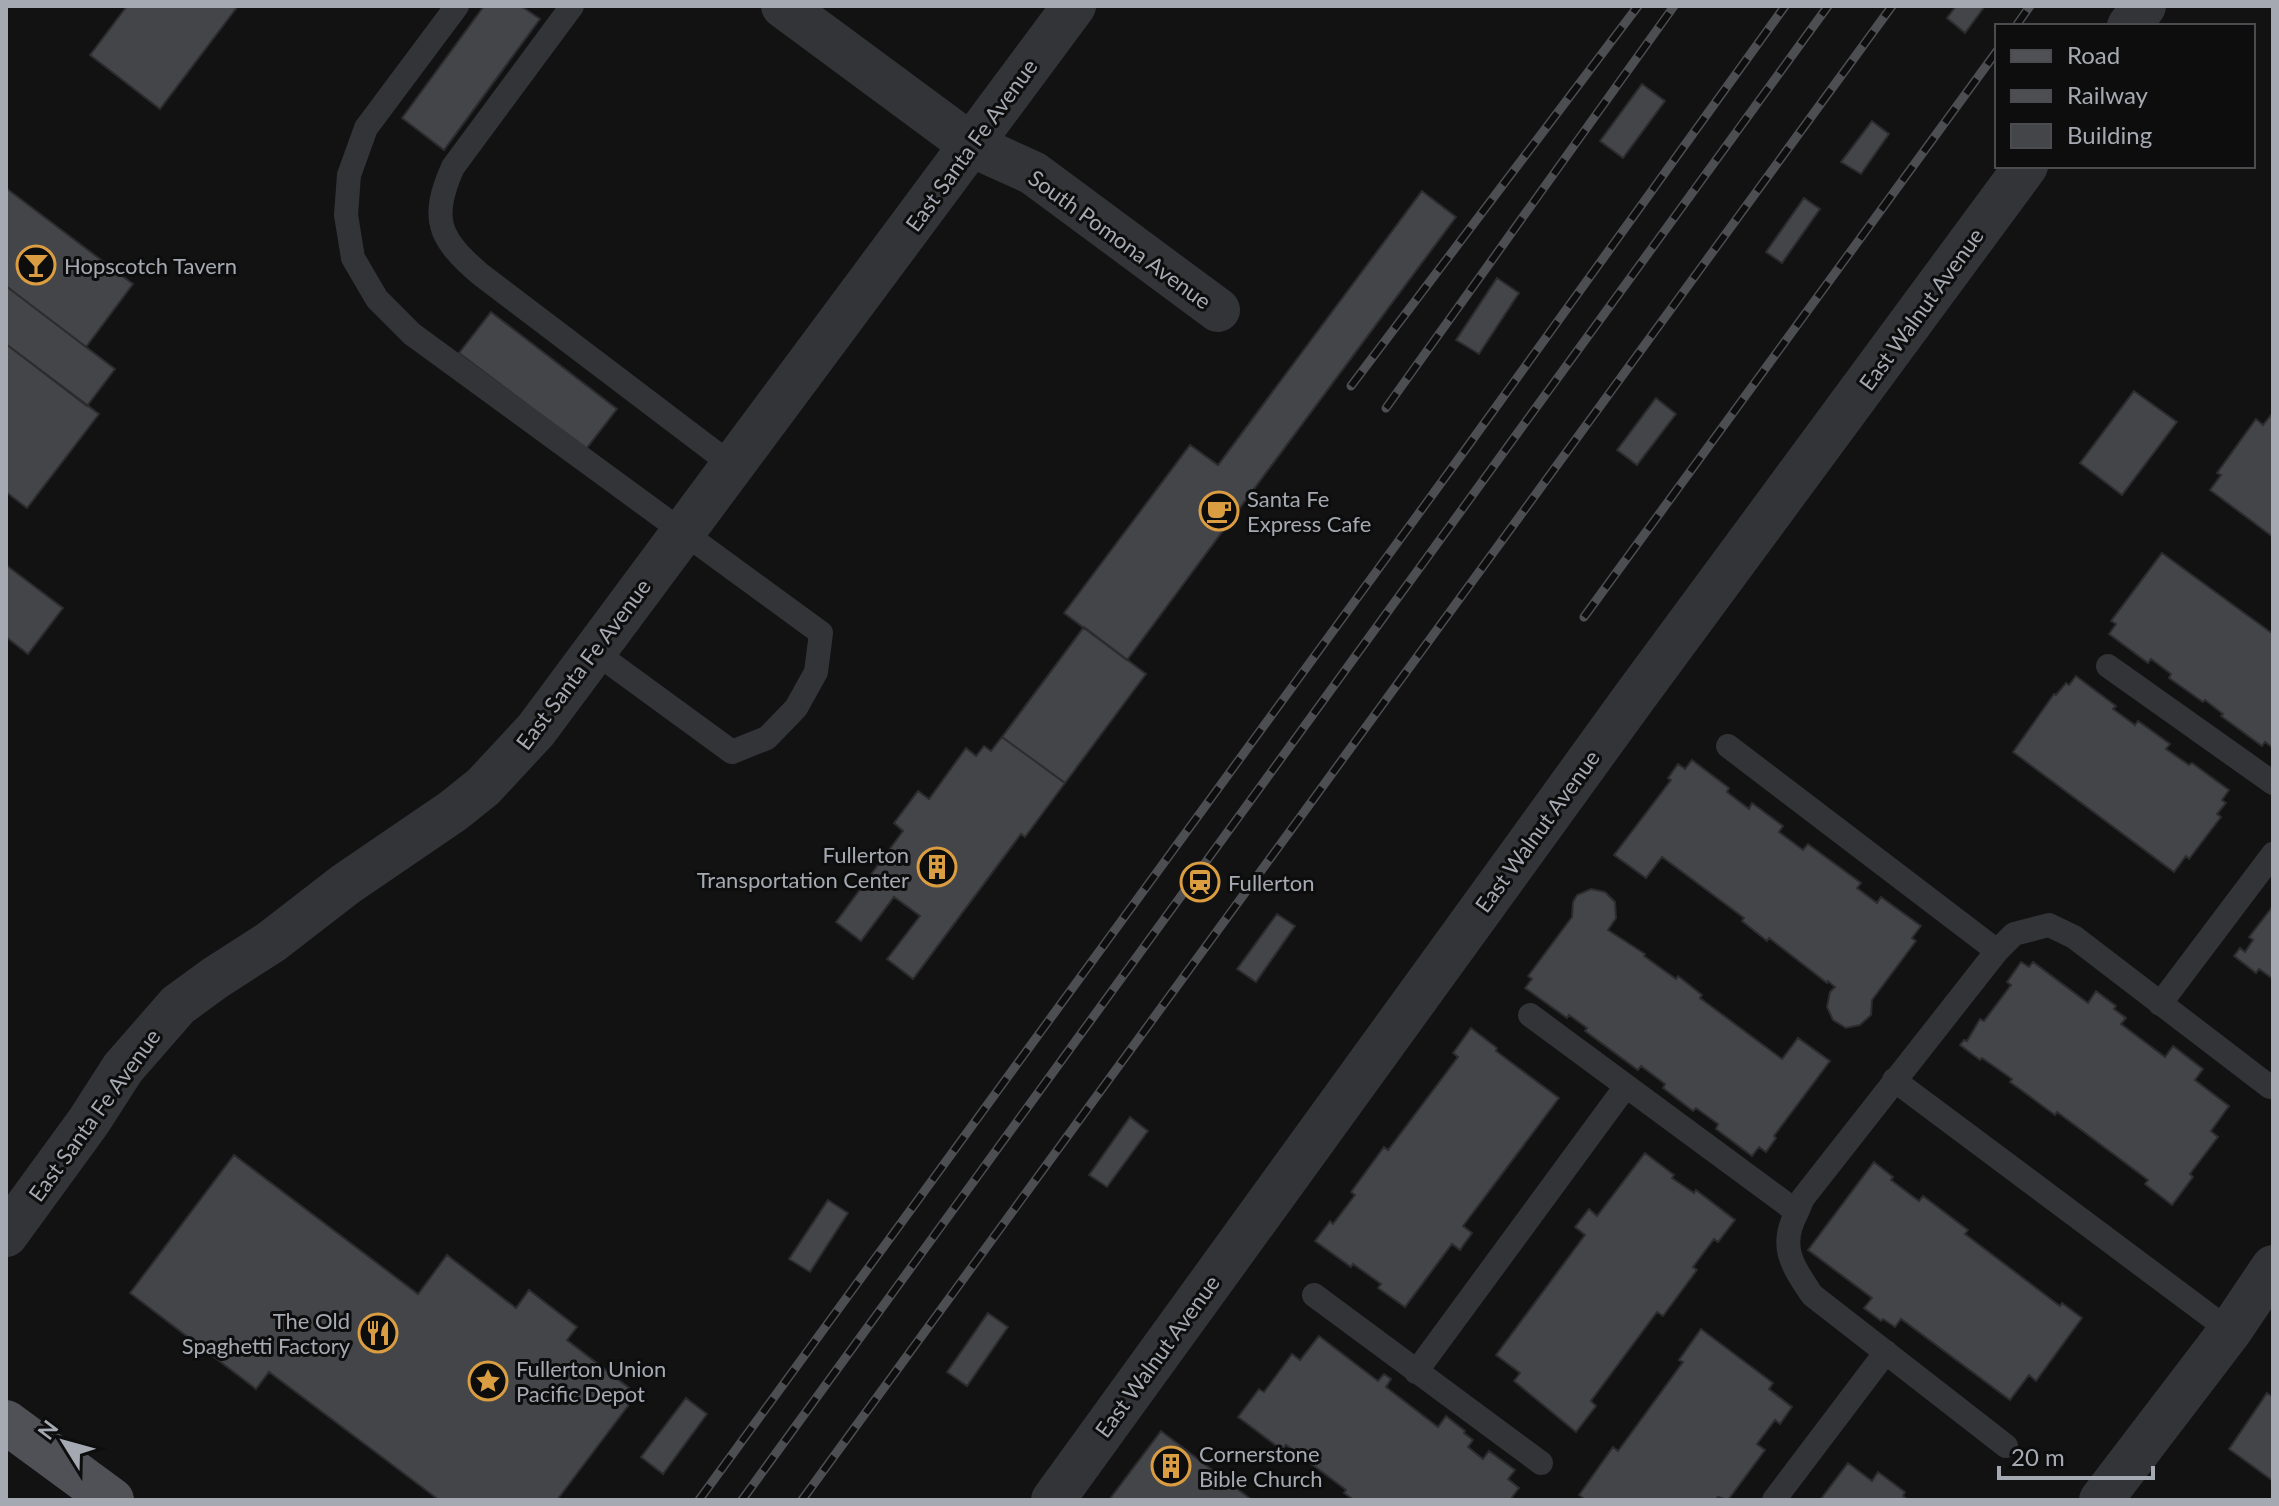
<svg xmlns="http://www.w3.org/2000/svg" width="2279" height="1506" viewBox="0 0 2279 1506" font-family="Lato,sans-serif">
<rect width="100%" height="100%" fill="#121213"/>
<path fill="#444548" stroke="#2c2c2f" stroke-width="2" d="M127 6H238L160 109 90 55Z
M484 6H521L540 19 444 150 402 118Z
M1956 6H1985L1965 33 1947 18Z
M1642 84 1665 101 1623 158 1600 141Z
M1872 121 1889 134 1861 174 1841 162Z
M6 188 133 284 86 347 6 286Z
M1422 191 1456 217 1127 660 1064 613 1190 445 1218 465Z
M1804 198 1820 209 1782 263 1766 252Z
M1497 278 1519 293 1479 354 1456 340Z
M6 286 115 369 87 406 6 344Z
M491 312 617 409 586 449 459 353Z
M6 344 99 414 27 508 6 492Z
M2134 391 2177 422 2122 495 2080 463Z
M1656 398 1676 414 1637 465 1617 450Z
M2271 415 2273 417V537L2210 490 2221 475 2217 473 2256 419 2263 425Z
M2162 553 2273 634V748L2265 742 2262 746 2221 716 2223 714 2205 700 2203 702 2169 678 2171 674 2151 659 2148 663 2109 634 2116 624 2111 621Z
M6 565 63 608 28 654 6 637Z
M1084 627 1146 674 1065 783 1002 737Z
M2076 676 2116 706 2113 709 2135 725 2138 721 2170 744 2166 749 2189 765 2192 763 2229 790 2222 800 2226 803 2217 814 2221 817 2189 859 2186 856 2174 872 2013 752 2054 694 2056 695 2066 683 2069 685Z
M1002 737 1065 783 1025 837 1021 834 913 979 887 959 920 916 894 897 861 941 836 922 903 831 894 823 918 791 929 799 966 748 976 756 984 746 991 751Z
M1692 760 1729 788 1727 792 1749 809 1752 803 1783 826 1779 832 1803 850 1808 844 1861 883 1857 888 1877 903 1881 897 1921 926 1912 938 1916 941 1872 1000 1871 1015 1860 1025 1846 1028 1833 1020 1827 1007 1830 992 1835 987 1828 981 1827 983 1769 938 1767 941 1742 921 1744 918 1662 857 1646 878 1614 855 1671 780 1668 778 1678 764 1685 769Z
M1591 889 1605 892 1615 902 1616 918 1608 930 1645 954 1644 956 1676 979 1678 976 1702 995 1700 998 1782 1059 1798 1038 1830 1061 1774 1136 1776 1138 1766 1152 1759 1147 1752 1156 1716 1129 1718 1124 1696 1108 1693 1111 1663 1088 1665 1084 1641 1066 1638 1070 1585 1031 1587 1028 1569 1015 1567 1018 1525 988 1532 979 1528 976 1572 917 1573 902 1577 895Z
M2273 906V979L2259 969 2256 973 2234 956 2240 948 2245 952 2253 940 2249 937Z
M1277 914 1295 926 1256 982 1237 969Z
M2021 962 2029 967 2033 962 2088 1003 2096 991 2116 1006 2114 1009 2126 1018 2121 1024 2165 1057 2173 1046 2203 1069 2195 1080 2229 1106 2211 1131 2218 1137 2190 1174 2193 1177 2172 1205 2145 1184 2148 1180 2057 1112 2055 1115 2010 1082 2012 1079 1982 1058 1980 1060 1960 1045 1964 1040 1967 1041 1980 1019 1984 1021 2011 985 2007 982Z
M1471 1028 1497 1048 1496 1051 1559 1098 1463 1226 1472 1233 1460 1250 1452 1244 1405 1307 1378 1288 1381 1284 1353 1264 1351 1267 1315 1241 1330 1221 1333 1224 1355 1195 1351 1192 1384 1147 1388 1150 1458 1057 1453 1053Z
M1130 1117 1148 1131 1107 1187 1089 1175Z
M1645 1153 1674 1175 1672 1178 1694 1193 1696 1190 1735 1220 1718 1242 1714 1239 1693 1267 1697 1270 1663 1316 1657 1312 1591 1401 1596 1406 1576 1432 1514 1381 1520 1373 1496 1355 1585 1235 1575 1227 1589 1209 1597 1216Z
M234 1155 418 1294 447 1255 516 1308 529 1290 577 1327 567 1340 637 1394 557 1500H439L269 1372 256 1389 130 1293Z
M1874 1162 1893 1177 1891 1180 1919 1201 1923 1196 1968 1230 1965 1234 2060 1306 2062 1303 2082 1318 2036 1381 2029 1375 2010 1400 1901 1319 1895 1327 1883 1319 1881 1321 1864 1308 1872 1298 1808 1250Z
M828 1200 848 1213 810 1272 789 1259Z
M988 1313 1008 1327 967 1386 947 1372Z
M1701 1329 1773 1383 1769 1389 1792 1407 1780 1424 1775 1420 1757 1444 1765 1450 1728 1500 1718 1497 1715 1500H1582L1583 1498 1579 1495 1613 1447 1618 1451 1683 1362 1679 1360Z
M1319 1336 1378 1381 1384 1374 1391 1379 1386 1387 1438 1427 1446 1416 1465 1431 1464 1433 1473 1440 1468 1447 1483 1459 1489 1451 1515 1470 1508 1479 1519 1488 1510 1500H1354L1344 1493 1346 1490 1286 1445 1282 1450 1238 1417 1259 1389 1264 1392 1292 1354 1300 1360Z
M2267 1393 2273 1397V1481L2229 1449Z
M686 1398 707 1414 663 1474 641 1457Z
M1161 1431 1252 1500H1109Z
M1848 1463 1872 1481 1878 1472 1905 1492 1903 1496 1908 1500H1820Z"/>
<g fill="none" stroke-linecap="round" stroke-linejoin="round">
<path stroke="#333437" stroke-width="24" d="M457 6 366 128 349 175 346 215 353 258 377 299 412 334 821 633 816 672 796 708 767 738 732 752 595 652
M572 6 453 167C430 218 438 238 480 274L733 466
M2108 666 2273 783
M1728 746 1997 951 2014 934 2049 925 2074 937 2270 1087
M2160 1004 2273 854
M1530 1015 1797 1212C1778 1247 1793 1266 1812 1295L2006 1446
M1894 1080 2230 1331
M1797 1212 1803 1198 1997 951
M1314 1295 1541 1463
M1416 1372 1626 1086
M1774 1500 1886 1352"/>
<path stroke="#333437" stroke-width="44" d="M783 6 971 145 1033 173 1218 310
M2129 26 2144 6
M6 1235 89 1121 123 1068 178 1005 215 978 271 942 346 884 453 811 483 787 536 730 1074 6
M1053 1500 1636 695 2026 166
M2101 1500 2230 1331 2273 1267"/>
<path stroke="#505156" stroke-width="44" d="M6 1422 112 1500"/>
<defs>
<path id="rail" d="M2016 26 2030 6
M1351 386 1638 6
M1386 408 1674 6
M1584 617 1997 51
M699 1500 1465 450 1785 6
M742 1500 1828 6
M802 1500 1892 6"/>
</defs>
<use href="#rail" stroke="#4c4e52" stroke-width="9"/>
<use href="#rail" stroke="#0d0d0e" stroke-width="6" stroke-dasharray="18" stroke-linecap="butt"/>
</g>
<defs>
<symbol id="bar-ring" viewBox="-11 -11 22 22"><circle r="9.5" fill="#0d0d0e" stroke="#db9d42" stroke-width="1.5"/><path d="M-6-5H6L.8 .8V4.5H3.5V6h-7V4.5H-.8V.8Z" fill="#db9d42"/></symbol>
<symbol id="cafe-ring" viewBox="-11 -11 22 22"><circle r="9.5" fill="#0d0d0e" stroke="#db9d42" stroke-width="1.5"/><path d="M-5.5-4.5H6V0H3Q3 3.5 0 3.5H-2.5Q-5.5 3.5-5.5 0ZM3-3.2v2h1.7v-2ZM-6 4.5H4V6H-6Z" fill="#db9d42"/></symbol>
<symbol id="building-ring" viewBox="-11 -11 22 22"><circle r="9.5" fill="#0d0d0e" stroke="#db9d42" stroke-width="1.5"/><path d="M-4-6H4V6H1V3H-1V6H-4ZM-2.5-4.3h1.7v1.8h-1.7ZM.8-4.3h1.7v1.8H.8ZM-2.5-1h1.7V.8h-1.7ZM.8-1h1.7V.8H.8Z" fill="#db9d42"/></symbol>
<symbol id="station-ring" viewBox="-11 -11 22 22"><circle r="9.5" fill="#0d0d0e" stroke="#db9d42" stroke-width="1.5"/><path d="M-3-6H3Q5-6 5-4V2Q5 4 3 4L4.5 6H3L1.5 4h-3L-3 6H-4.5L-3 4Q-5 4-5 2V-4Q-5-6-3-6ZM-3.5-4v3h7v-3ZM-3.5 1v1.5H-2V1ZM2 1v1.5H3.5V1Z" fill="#db9d42"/></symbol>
<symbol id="restaurant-ring" viewBox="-11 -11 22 22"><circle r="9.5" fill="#0d0d0e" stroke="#db9d42" stroke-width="1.5"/><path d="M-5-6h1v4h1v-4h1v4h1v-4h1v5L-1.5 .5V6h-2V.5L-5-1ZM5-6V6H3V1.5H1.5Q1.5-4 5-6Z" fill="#db9d42"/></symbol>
<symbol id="sight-ring" viewBox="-11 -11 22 22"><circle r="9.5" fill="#0d0d0e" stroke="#db9d42" stroke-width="1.5"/><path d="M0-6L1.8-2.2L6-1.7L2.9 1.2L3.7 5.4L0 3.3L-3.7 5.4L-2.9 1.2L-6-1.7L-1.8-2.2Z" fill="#db9d42"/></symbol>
</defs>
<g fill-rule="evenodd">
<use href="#bar-ring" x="14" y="243" width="44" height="44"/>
<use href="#cafe-ring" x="1197" y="489" width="44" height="44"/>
<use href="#building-ring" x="915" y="845" width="44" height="44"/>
<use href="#station-ring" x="1178" y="860" width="44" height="44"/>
<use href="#restaurant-ring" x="356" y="1311" width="44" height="44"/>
<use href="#sight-ring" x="466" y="1359" width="44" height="44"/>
<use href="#building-ring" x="1149" y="1444" width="44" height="44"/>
</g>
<g text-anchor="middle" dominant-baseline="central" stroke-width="6" stroke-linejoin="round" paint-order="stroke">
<g font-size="22" fill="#a5aab2" stroke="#0d0d0e">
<text transform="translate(971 145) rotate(-54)">East Santa Fe Avenue</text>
<text transform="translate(1120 239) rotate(36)">South Pomona Avenue</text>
<text transform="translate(1921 309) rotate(-54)">East Walnut Avenue</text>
<text transform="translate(583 664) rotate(-53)">East Santa Fe Avenue</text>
<text transform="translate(1537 831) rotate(-54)">East Walnut Avenue</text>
<text transform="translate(94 1115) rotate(-54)">East Santa Fe Avenue</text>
<text transform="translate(1157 1356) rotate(-54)">East Walnut Avenue</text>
</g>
<g font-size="22" fill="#a5aab2" stroke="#0d0d0e" text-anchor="start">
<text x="64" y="265">Hopscotch Tavern</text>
<text x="1247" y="498">Santa Fe<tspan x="1247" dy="25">Express Cafe</tspan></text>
<text x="909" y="854" text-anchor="end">Fullerton<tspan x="909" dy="25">Transportation Center</tspan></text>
<text x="1228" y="882">Fullerton</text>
<text x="350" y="1320" text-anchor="end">The Old<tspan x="350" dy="25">Spaghetti Factory</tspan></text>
<text x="516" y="1368">Fullerton Union<tspan x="516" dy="25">Pacific Depot</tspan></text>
<text x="1199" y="1453">Cornerstone<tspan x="1199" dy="25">Bible Church</tspan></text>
</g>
</g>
<rect width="2279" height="1506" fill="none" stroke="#a5aab2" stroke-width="16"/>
<rect x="1995" y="24" width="260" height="144" fill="#0d0d0e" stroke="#4a4c50" stroke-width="2"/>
<rect x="2011" y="50" width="40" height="12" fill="#505156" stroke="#4a4c50" stroke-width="2"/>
<text x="2067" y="64" font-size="24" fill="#a5aab2">Road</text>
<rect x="2011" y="90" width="40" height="12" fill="#4c4e52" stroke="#4a4c50" stroke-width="2"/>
<text x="2067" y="104" font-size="24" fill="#a5aab2">Railway</text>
<rect x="2011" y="124" width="40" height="24" fill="#444548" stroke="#4a4c50" stroke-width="2"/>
<text x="2067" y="144" font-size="24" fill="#a5aab2">Building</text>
<g transform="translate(64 1442) rotate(307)" stroke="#0d0d0e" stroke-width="6" paint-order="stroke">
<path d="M0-6L14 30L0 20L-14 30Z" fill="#a5aab2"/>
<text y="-12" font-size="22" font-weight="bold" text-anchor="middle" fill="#a5aab2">N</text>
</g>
<path d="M1999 1466v12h154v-12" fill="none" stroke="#a5aab2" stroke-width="4"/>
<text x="2011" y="1466" font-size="24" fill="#a5aab2" stroke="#0d0d0e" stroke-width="6" paint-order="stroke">20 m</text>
</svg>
